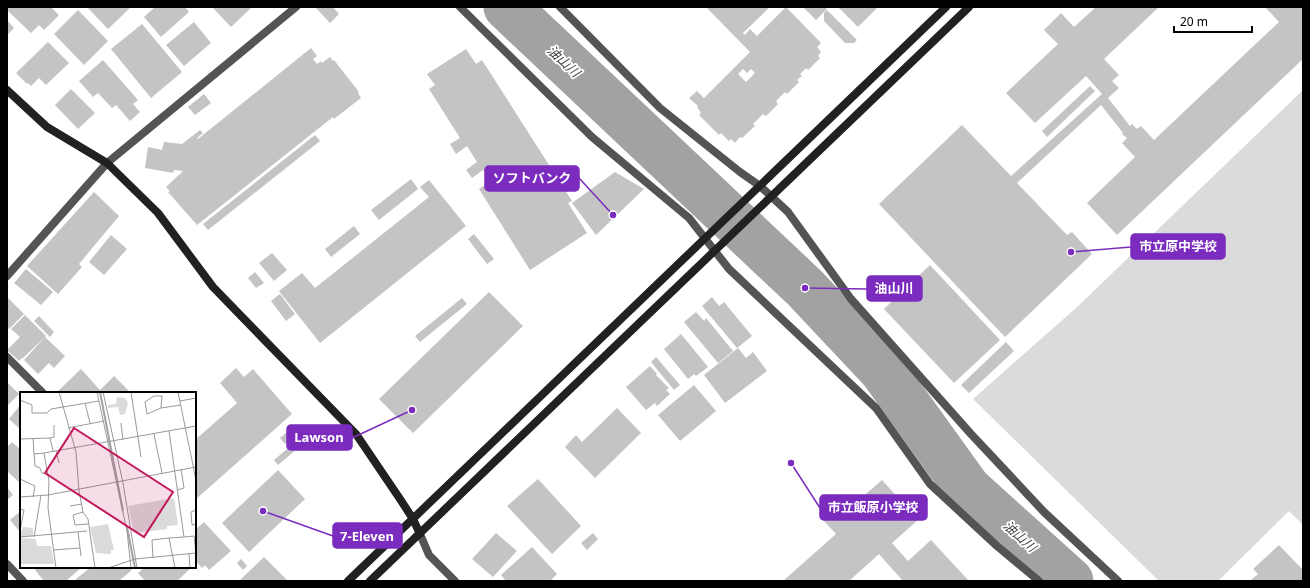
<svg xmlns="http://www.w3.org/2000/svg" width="1310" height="588" viewBox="0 0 1310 588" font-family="'Noto Sans','Noto Sans JP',sans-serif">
<rect width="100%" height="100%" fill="#fff"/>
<path fill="#dbdbdb" d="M1303 90V525L1289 511 1218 581H1159L973 399 1076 308Z"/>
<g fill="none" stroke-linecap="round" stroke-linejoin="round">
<path stroke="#a2a2a2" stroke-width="47" d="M507 7 805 288 883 371 968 489 1070 581"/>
</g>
<path fill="#c4c4c4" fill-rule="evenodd" d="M10 7H51L59 15 44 30 39 25 31 33 7 10Z
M87 7H131L108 29Z
M155 7H185L189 12 161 37 144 17Z
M212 7H252L231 27Z
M315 7H333L339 14 330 23Z
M706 7H770L743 33 745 35 750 29 757 36 786 7 821 43 817 47 821 52 818 56 820 58 808 70 806 68 800 74 802 76 797 80 799 82 787 94 785 92 776 101 778 104 766 116 763 114 753 124 755 126 742 138 740 137 735 143 731 139 729 141 721 133 719 135 699 115 701 113 697 107 698 106 689 98 697 91 704 98 750 52ZM743 69 747 73 751 69 755 73 746 82 738 74Z
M803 7H825L827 9 816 20Z
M838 7H878L858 27Z
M1096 7H1159L1104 59 1119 75 1112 81 1119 88 1108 98 1130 126 1132 124 1137 129 1141 126 1154 140 1279 22 1265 7H1303V59L1117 235 1087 203 1135 157 1122 143 1127 138 1122 134 1123 133 1101 105 1017 183 1067 235 1072 232 1092 254 1005 337 879 204 962 125 1011 176 1102 94 1086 76 1035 123 1006 93 1058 44 1044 30 1061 13 1074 27Z
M78 10 108 41 84 65 54 34Z
M827 10 857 40 854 43H845L824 21V13Z
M7 20 14 28 7 35Z
M194 22 211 43 184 66 166 45Z
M142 24 182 72 151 98 111 49Z
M48 42 69 63 46 85 39 78 31 86 28 83 27 84 16 73Z
M311 48 317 56 313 59 317 64 321 61 322 63 330 57 333 61 334 60 359 92 358 93 361 98 334 119 333 117 197 225 168 192 170 191 166 187 183 171 174 170 173 173 145 168 148 147 162 150 164 142 182 144 200 130 203 133 197 138 198 139Z
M466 49 476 64 482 60 572 201 568 203 587 233 530 270 479 189 490 182 483 170 472 178 466 170 477 162 467 146 456 154 450 144 460 138 429 89 435 85 427 74Z
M103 60 138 100 133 104 140 112 130 121 116 105 112 108 98 93 93 97 79 81Z
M1090 86 1095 91 1047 137 1042 131Z
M71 89 95 113 78 129 55 105Z
M204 94 211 103 195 115 188 107Z
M315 135 320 141 208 230 203 224Z
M615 172 644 189 596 235 572 203Z
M411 179 418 189 379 220 371 210Z
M429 180 466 226 320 343 279 291 302 273 315 288 429 197 420 187Z
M94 192 119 216 79 264 82 267 58 294 27 266Z
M354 226 360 234 331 257 325 249Z
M474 234 494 259 487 264 468 239Z
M111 235 127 249 104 275 89 262Z
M272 253 287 270 274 281 259 263Z
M930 265 1000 340 954 383 884 309Z
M26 269 53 292 41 305 14 283Z
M255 272 264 283 256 288 248 278Z
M489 292 523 326 413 433 379 399Z
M280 294 295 314 286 321 271 301Z
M7 297 24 314 9 329 7 327Z
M712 297 719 306 724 302 752 336 737 348 702 306Z
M462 298 467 304 420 342 415 336Z
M696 312 704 321 706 318 733 351 718 363 684 322Z
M25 315 46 336 23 358H22L19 361 7 350 20 337 11 329Z
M39 316 54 332 50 337 34 321Z
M681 334 708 367 696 376 694 374 688 379 664 349Z
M45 337 65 356 54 368 49 363 38 374 24 360Z
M1006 342 1014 351 969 393 961 385Z
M738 348 746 358 753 352 767 371 725 403 704 375Z
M656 357 680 385 674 390 651 362Z
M650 366 657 374 656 375 669 388 666 390 670 394 657 406 655 403 646 410 626 387Z
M236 368 244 377 253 369 292 414 195 500V440L237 403 220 383Z
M81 369 100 390 114 376 131 393H61L58 391Z
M7 382 19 394 7 406Z
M694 385 716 411 680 441 658 415Z
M21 404V430L9 419Z
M617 408 641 433 595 478 565 447 576 435 582 442Z
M289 430 294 435 285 444 280 438Z
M12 442 21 450V484L7 471V447Z
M293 444 297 449 278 465 274 460Z
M278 470 305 499 249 552 222 523Z
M538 479 581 526 552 554 507 506Z
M882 480 918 520 892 543 908 561 931 540 969 581H903L879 554 849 581H783L836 534 823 520 843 502 855 515 865 507 859 500Z
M7 487 13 495 7 500Z
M21 511V533L10 520Z
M204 522 231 551 209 570 205 565 202 568 195 560V530Z
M496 533 517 551 493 577 472 559Z
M593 533 598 539 587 550 581 543Z
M1279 545 1303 570V581H1250L1258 574 1253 569Z
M532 547 557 574 550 581H506L501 575Z
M264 557 288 581H239Z
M241 559 247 566 243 570 237 563Z
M39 567H82L66 581 52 580 44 581 35 570Z
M91 567H127L132 570 120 580 121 581H77L76 579Z
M145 567H189L191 568 177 581H145L138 573Z"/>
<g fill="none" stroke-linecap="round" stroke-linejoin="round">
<path stroke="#545454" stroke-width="8" d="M460 7 592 137 689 218 729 269 876 408 930 484 997 546 1039 581
M560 7 660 108 740 172 760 186 788 212 851 299 971 434 1044 512 1118 581
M7 276 107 163 296 7
M7 357 43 393
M420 534 429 555 455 581
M7 564 23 581"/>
<path stroke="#212121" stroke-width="8" d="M7 90 47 127 107 163 158 213 213 287 356 434 400 499 413 519 420 534
M348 581 946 7
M370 581 969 7"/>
</g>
<g text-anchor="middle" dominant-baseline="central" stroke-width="3.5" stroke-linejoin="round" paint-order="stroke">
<g font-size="13" font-style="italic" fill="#434343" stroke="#fff">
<text transform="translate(564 61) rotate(43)">油山川</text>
<text transform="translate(1020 536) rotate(42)">油山川</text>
</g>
</g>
<g transform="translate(20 392)">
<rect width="176" height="176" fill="#fff"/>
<path d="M97 5 105 6 108 11 105 22 100 23 98 15 88 16V13L96 12ZM154 106 158 133 147 134V137L114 141 108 114ZM88 132 94 158H91V162L76 161 70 135ZM3 135 13 136V144L0 145ZM0 146 16 147 17 154H31L34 172H0Z" fill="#dbdbdb"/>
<path fill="none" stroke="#a2a2a2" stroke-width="2" d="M80 0 103 119M107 135 115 176"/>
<path fill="none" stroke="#999" stroke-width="1" d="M39 0 56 60 59 99 63 120 68 127 75 176M77 0 107 139 111 176M83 0 103 91 117 176M111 0 121 65M158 0 176 88M0 8 12 13V21H27L31 17 79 9M160 9 176 6M65 11 70 31M141 16 127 22 125 10 134 4H142L141 16 161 13M101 31 103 48M48 36 84 29M149 39 164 145 149 146 155 176M134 42 142 81M13 46 14 62 24 61M0 47 30 46M33 59 30 46 34 45V33M36 59 39 71M14 62 15 74 20 76 22 81 27 82M0 87 15 94 13 105M157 98 164 96 161 77M0 105 28 103 176 75M50 114 62 112M0 117 4 118 0 139M176 118 171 120 172 133 176 132M63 120 53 123 55 133 68 132M58 140 61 164M0 145 67 139M14 145 21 103M164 145 174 144 176 161M33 158 60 156M169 162 170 176M133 166 132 148 149 146M36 176 28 116 29 89 24 61 176 34M88 176 115 167 176 161"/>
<path fill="#c2185b" fill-opacity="0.15" stroke="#c2185b" stroke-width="2" d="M54 36 153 100 124 145 25 81Z"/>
<rect width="176" height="176" fill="none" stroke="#000" stroke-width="2"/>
</g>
<path fill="none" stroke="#7b2cbf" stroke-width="1.5" d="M613 215L579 178M1071 252L1131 247M805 288L867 289M412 410L352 438M791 463L820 508M263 511L333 536"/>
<g fill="#7b2cbf" stroke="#fff" stroke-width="1.5">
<circle cx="613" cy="215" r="4"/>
<circle cx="1071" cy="252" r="4"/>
<circle cx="805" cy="288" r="4"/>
<circle cx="412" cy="410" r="4"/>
<circle cx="791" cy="463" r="4"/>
<circle cx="263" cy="511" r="4"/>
</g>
<g fill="#7b2cbf" stroke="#7b2cbf" stroke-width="1.5">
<rect x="485" y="166" width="94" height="25" rx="4"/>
<rect x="1131" y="234" width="94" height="25" rx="4"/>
<rect x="867" y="276" width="55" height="25" rx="4"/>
<rect x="287" y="425" width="65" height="25" rx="4"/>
<rect x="820" y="495" width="107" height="25" rx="4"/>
<rect x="333" y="523" width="69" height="25" rx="4"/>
</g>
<g font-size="13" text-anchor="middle" font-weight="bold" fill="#fff">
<text x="532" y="183">ソフトバンク</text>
<text x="1178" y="251">市立原中学校</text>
<text x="894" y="293">油山川</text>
<text x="319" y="442">Lawson</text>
<text x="873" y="512">市立飯原小学校</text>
<text x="367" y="541">7-Eleven</text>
</g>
<rect width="1310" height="588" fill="none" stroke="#000000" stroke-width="16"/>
<path d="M1174 26v6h78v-6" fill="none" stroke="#000000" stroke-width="2"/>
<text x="1180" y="26" font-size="12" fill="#000000" stroke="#ffffff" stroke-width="3" paint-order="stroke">20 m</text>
</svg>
